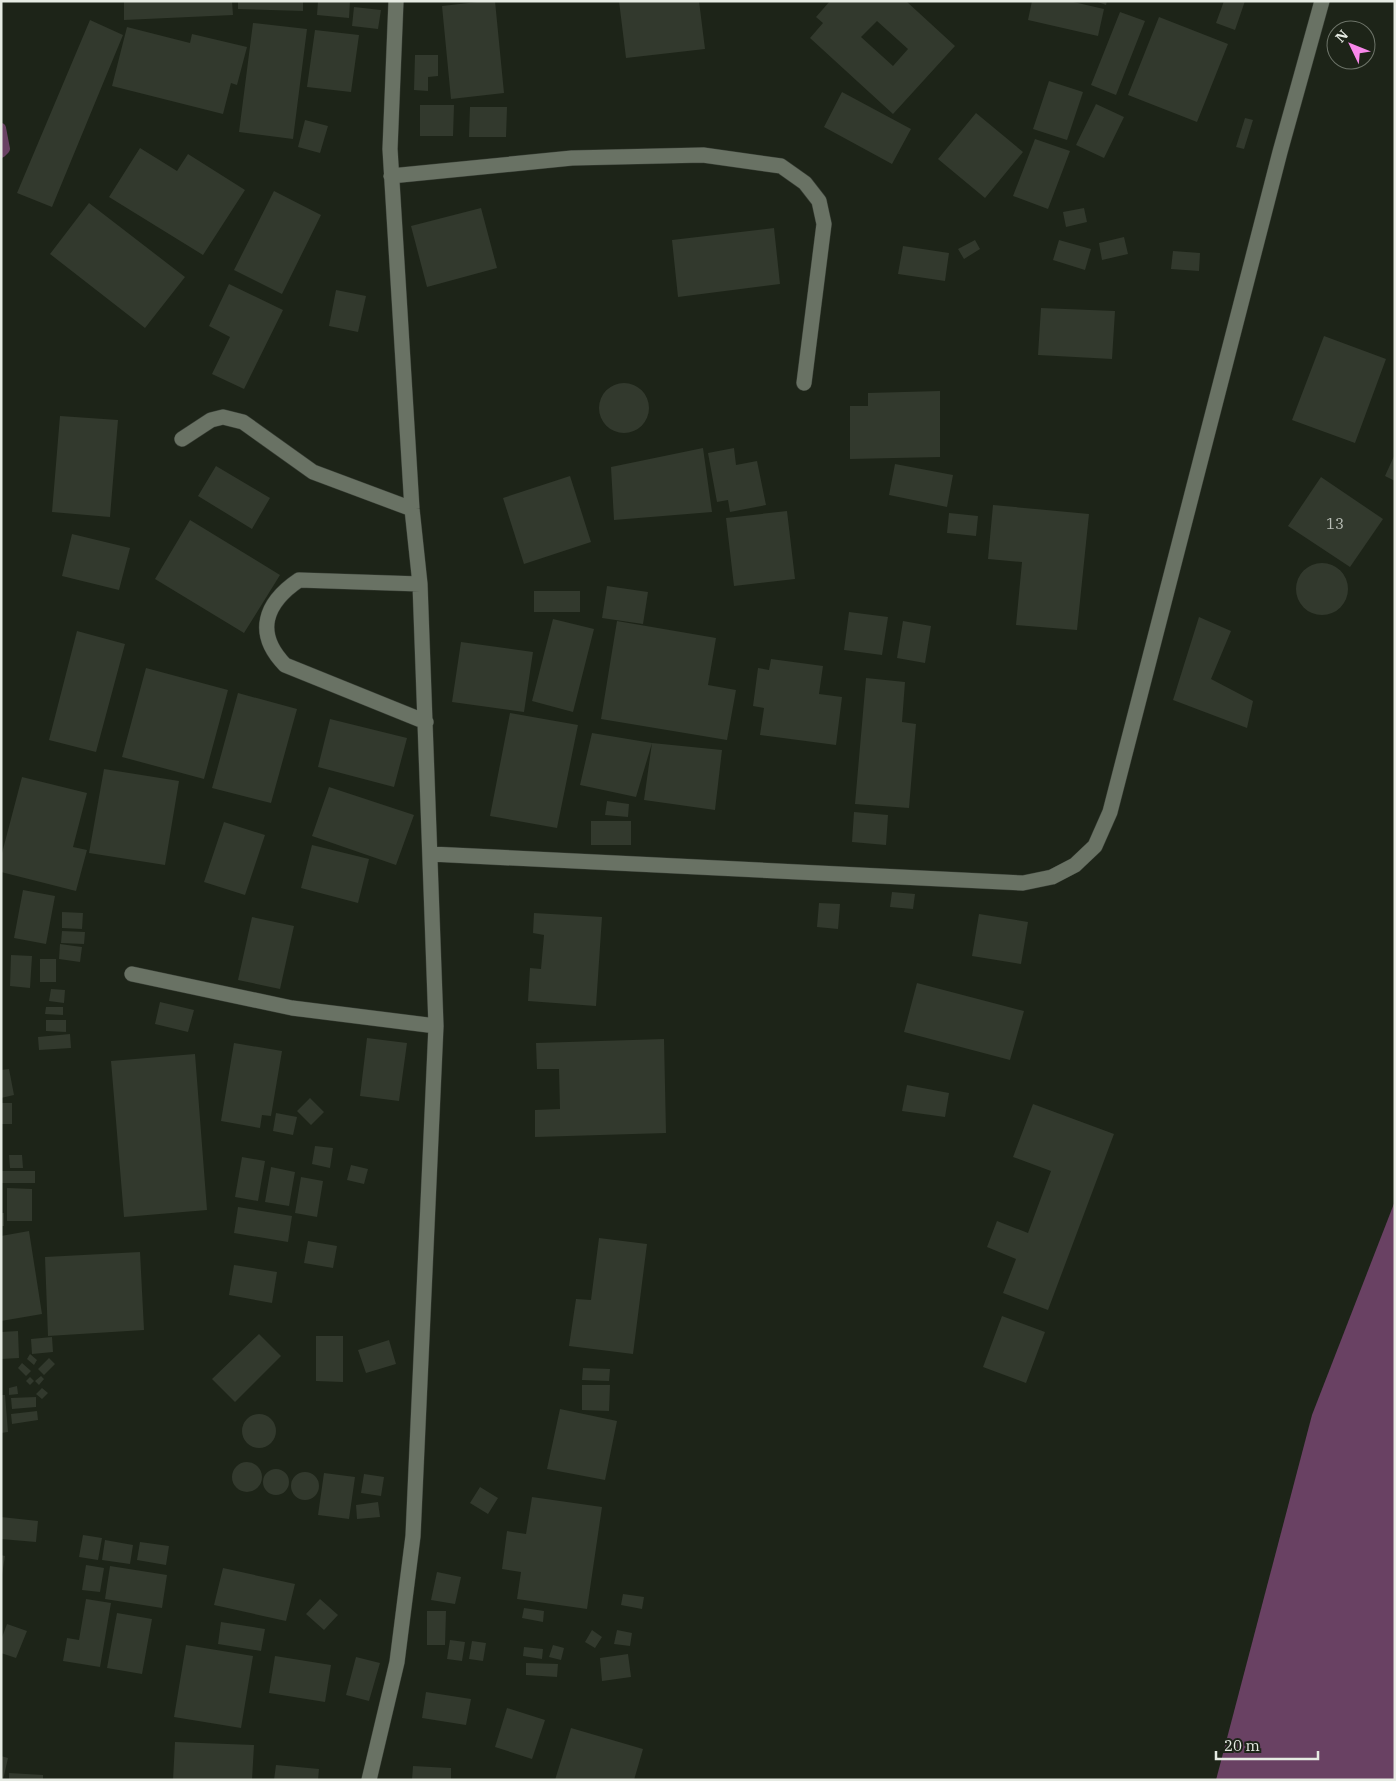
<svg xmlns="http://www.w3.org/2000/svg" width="1396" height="1781" viewBox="0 0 1396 1781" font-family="'IBM Plex Serif',serif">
<rect width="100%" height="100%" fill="#1d2418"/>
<path fill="#694163" d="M1395 1201V1780H1216L1312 1415Z"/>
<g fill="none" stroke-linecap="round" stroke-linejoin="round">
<path stroke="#694163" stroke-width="10" d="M1 128 5 149 1 153"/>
</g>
<path fill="#32392d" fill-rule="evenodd" d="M124 1H232L233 15 124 20Z
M238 1H303V11L238 9Z
M318 1H350L349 18 317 15Z
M486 1H495L504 93 451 99 442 6Z
M619 1H699L705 49 626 58Z
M830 1H906L955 46 893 114 810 38 823 23 816 17ZM877 21 908 49 893 66 861 37Z
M1032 1H1069L1104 9 1098 36 1028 20Z
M1095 1H1107L1106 5Z
M1224 1H1245L1235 30 1216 23Z
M354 7 381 10 378 29 352 26Z
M1120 12 1145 21 1116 95 1091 85Z
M1159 17 1228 44 1197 122 1128 95Z
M90 20 123 35 52 207 17 193Z
M253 23 307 29 293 139 239 132Z
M127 27 190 43 192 34 247 47 237 85 231 83 223 114 112 86Z
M315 30 359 35 351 92 307 87Z
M415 55H438V76L428 77V91L414 90Z
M1049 81 1083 92 1067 140 1033 129Z
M842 92 911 129 892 164 824 127Z
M1096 104 1124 117 1104 158 1076 145Z
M420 105H454L453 136H420Z
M470 107H507L506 137H469Z
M976 113 1023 152 985 198 938 159Z
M1245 118 1253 120 1244 149 1236 147Z
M305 120 328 126 320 153 298 147Z
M1035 139 1070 151 1048 209 1013 196Z
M140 148 177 171 188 154 245 190 203 255 109 197Z
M274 191 321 215 282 294 234 270Z
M89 203 185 277 145 328 50 254Z
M481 208 497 268 427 287 411 226Z
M1084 208 1087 222 1066 227 1063 212Z
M774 228 780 284 678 297 672 240Z
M1124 237 1128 254 1102 260 1099 243Z
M975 240 980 249 964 259 958 249Z
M1059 240 1091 249 1085 270 1053 260Z
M903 246 949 253 945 281 898 274Z
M1173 251 1200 253 1199 271 1171 269Z
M229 284 283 310 244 389 212 374 230 337 209 326Z
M336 290 366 296 358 332 329 326Z
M1041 308 1115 311 1112 359 1038 355Z
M1324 336 1386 359 1355 443 1292 420Z
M599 408a25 25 0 1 1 50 0a25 25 0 1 1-50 0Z
M940 391V457L850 459V406H868V393Z
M60 416 118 420 110 517 52 512Z
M703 448 712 512 614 520 611 467Z
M734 448 736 465 757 461 766 505 730 512 728 500 717 502 708 453Z
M1395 454V481L1385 476Z
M895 464 953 475 947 507 889 495Z
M216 466 270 498 252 529 198 496Z
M570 476 591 542 524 564 503 498Z
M1321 477 1383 519 1350 567 1288 526Z
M993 505 1089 514 1077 630 1016 625 1022 562 988 559Z
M787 511 795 579 734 586 726 518Z
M949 513 978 516 976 536 947 533Z
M190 520 280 575 244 633 155 579Z
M72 534 130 548 119 590 62 576Z
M1296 589a26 26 0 1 1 52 0a26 26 0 1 1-52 0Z
M607 586 648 592 643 624 602 618Z
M534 591H580V612H534Z
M849 612 888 617 882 655 844 650Z
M1199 617 1231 631 1211 679 1253 701 1247 728 1173 700Z
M553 619 594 629 573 712 532 701Z
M617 621 716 638 708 685 736 690 727 740 601 719Z
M903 621 931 626 925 663 897 658Z
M77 631 125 644 96 752 49 740Z
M461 642 533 652 524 712 452 702Z
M771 659 823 666 819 694 842 697 836 745 760 735 764 708 753 706 758 668 769 670Z
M146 668 228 690 204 779 122 757Z
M866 678 905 682 902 722 916 724 909 808 855 804Z
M238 693 297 709 271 803 212 788Z
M510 713 578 725 557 828 490 816Z
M330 719 407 738 394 787 318 767Z
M592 733 652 743 722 750 715 810 644 800 652 743 636 797 580 785Z
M104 769 179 781 165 865 89 853Z
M22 777 87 793 73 847 87 850 76 891 1 872V857Z
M329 787 414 815 396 865 312 836Z
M607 801 629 804 628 817 605 815Z
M854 812 888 815 886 845 852 842Z
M591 821H631V845H591Z
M224 822 265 835 245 895 204 882Z
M312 845 369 859 358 903 301 888Z
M23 890 55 896 46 944 14 938Z
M892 892 915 894 913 909 890 907Z
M819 903 840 904 838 929 817 927Z
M62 912 83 913 82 929 62 928Z
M534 913 602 917 596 1006 528 1001 530 968 541 969 544 935 533 933Z
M979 914 1028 922 1021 964 972 956Z
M252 917 294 926 280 989 238 980Z
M62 931 85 932 84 944 61 943Z
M60 944 82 947 80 962 59 959Z
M11 955 32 956 30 988 10 986Z
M40 959H56V982H40Z
M917 983 1024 1011 1010 1060 904 1032Z
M51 989 65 990 64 1003 49 1001Z
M160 1002 194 1010 188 1032 155 1024Z
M46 1007H63V1015L45 1014Z
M46 1020H66V1032L46 1031Z
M70 1034 71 1048 39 1050 38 1037Z
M367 1038 407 1043 399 1101 360 1096Z
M664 1039 666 1133 535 1137V1110L560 1109 559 1069H537L536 1043Z
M234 1043 282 1051 271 1116 262 1115 260 1128 221 1121Z
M195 1054 207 1210 124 1217 111 1061Z
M9 1069 14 1095 1 1098V1070Z
M907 1085 949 1093 945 1117 902 1111Z
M310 1098 324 1112 311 1125 297 1111Z
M1 1103H12V1124H1Z
M1033 1104 1114 1134 1048 1310 1003 1293 1016 1259 987 1247 997 1221 1028 1233 1051 1171 1013 1157Z
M276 1113 297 1117 293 1135 273 1131Z
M315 1146 333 1148 330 1168 312 1164Z
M9 1155H22L23 1168H10Z
M242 1157 265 1161 258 1201 235 1197Z
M351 1165 368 1169 364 1184 347 1180Z
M271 1167 295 1172 289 1206 265 1202Z
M1 1171H35V1183H1Z
M301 1177 323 1181 317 1217 295 1213Z
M7 1188 32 1189V1221H7Z
M238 1207 292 1216 288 1242 234 1233Z
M1 1213H4V1226H1Z
M29 1231 42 1314 1 1321V1236Z
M599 1238 647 1244 633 1354 569 1346 576 1299 591 1300Z
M308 1241 337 1246 333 1268 304 1263Z
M140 1252 144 1330 48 1336 45 1257Z
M234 1265 277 1272 272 1303 229 1295Z
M1002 1316 1045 1332 1026 1383 983 1367Z
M18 1331 19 1358 1 1359V1332Z
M259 1334 281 1356 235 1402 212 1379Z
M316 1336H343V1382L316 1381Z
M52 1337 53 1352 32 1354 31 1339Z
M389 1340 396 1364 366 1373 358 1350Z
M30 1354 37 1360 34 1365 27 1359Z
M49 1358 55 1364 44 1375 38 1369Z
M22 1363 31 1371 26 1376 18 1368Z
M583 1368 610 1369 609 1381 582 1380Z
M41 1376 44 1379 39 1385 35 1381Z
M30 1377 34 1381 30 1385 26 1381Z
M582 1385H610L609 1411 582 1410Z
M17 1386 18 1394 9 1395V1388Z
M42 1388 48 1393 42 1399 36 1394Z
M1 1395H5L8 1432 1 1433Z
M36 1397V1407L12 1409 11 1398Z
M560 1409 617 1421 605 1480 547 1469Z
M37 1411 38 1420 12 1424 11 1414Z
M242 1431a17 17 0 1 1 34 0a17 17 0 1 1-34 0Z
M232 1477a15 15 0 1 1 30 0a15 15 0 1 1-30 0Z
M263 1482a13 13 0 1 1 26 0a13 13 0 1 1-26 0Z
M291 1486a14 14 0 1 1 28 0a14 14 0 1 1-28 0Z
M324 1473 355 1477 349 1519 318 1515Z
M364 1474 384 1477 381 1496 361 1493Z
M480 1487 498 1498 488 1514 470 1503Z
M532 1497 602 1507 587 1609 517 1599 521 1572 502 1569 507 1531 526 1534Z
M378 1502 380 1517 357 1519 356 1505Z
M1 1517 38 1521 36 1542 1 1539Z
M83 1535 102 1538 98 1560 79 1557Z
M105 1540 133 1545 130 1564 102 1560Z
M140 1542 169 1546 166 1565 137 1560Z
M1 1555 5 1556 2 1575H1Z
M86 1565 104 1568 100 1592 82 1590Z
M110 1566 167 1575 162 1608 105 1599Z
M223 1568 295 1584 286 1621 214 1605Z
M437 1572 461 1577 455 1604 431 1600Z
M623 1594 644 1597 642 1609 621 1605Z
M86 1599 111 1603 100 1667 63 1661 67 1638 79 1640Z
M320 1599 338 1615 324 1630 306 1614Z
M524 1608 544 1611 543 1622 522 1618Z
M427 1611H446L445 1645H427Z
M117 1613 152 1619 142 1674 107 1668Z
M221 1622 265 1629 261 1651 218 1644Z
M7 1624 27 1631 16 1658 1 1653V1640Z
M592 1630 602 1637 595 1648 585 1642Z
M617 1630 632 1633 630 1646 614 1644Z
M450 1640 465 1642 462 1661 447 1659Z
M472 1641 486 1643 483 1661 469 1659Z
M186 1645 253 1656 241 1728 174 1717Z
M553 1645 564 1648 561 1660 549 1657Z
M524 1647 543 1649 542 1659 523 1656Z
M628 1654 631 1677 602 1681 600 1658Z
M275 1656 331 1665 325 1702 269 1693Z
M356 1657 380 1663 369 1701 346 1695Z
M526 1663 558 1664 557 1677 526 1675Z
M426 1692 471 1699 466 1725 422 1718Z
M507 1708 545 1720 532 1759 495 1747Z
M571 1728 643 1749 634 1780H555Z
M175 1742 254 1745 252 1780H173Z
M1 1756 8 1758 3 1780H1Z
M276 1765 319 1769 318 1780H274Z
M413 1766 451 1768V1780H412Z
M9 1773 43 1775V1780H9Z"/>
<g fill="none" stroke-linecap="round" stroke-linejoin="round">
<defs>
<path id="minor" d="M391 176 572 158 703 155 781 166 805 183 819 201 824 224 804 383
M182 439 211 420 223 417 243 422 313 472 412 509
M420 584 299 580C265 603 254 633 285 665L426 722
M431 854 1023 883 1052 877 1075 865 1095 846 1110 812 1280 152 1322 1
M132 974 292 1008 436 1026
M369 1780 397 1662 413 1536 436 1026 420 584 412 509 390 149 396 1"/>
</defs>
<use href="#minor" stroke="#383e35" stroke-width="16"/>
<use href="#minor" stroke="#697264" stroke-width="15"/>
</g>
<g text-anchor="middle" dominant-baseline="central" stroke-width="4" stroke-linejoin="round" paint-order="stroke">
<g font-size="15" fill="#b9beb6">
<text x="1335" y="523">13</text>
</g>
</g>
<rect width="1396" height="1781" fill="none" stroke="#e6ebe3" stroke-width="5"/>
<g transform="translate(1351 45) rotate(313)"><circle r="24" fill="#1d2418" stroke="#6d7469"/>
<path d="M0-4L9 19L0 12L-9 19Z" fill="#f888ea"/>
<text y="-8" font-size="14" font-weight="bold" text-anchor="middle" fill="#e6ebe3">N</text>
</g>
<path d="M1216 1751v8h102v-8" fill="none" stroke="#e6ebe3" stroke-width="2.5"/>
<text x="1224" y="1751" font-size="15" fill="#e6ebe3" stroke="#1d2418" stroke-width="4" paint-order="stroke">20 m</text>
</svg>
